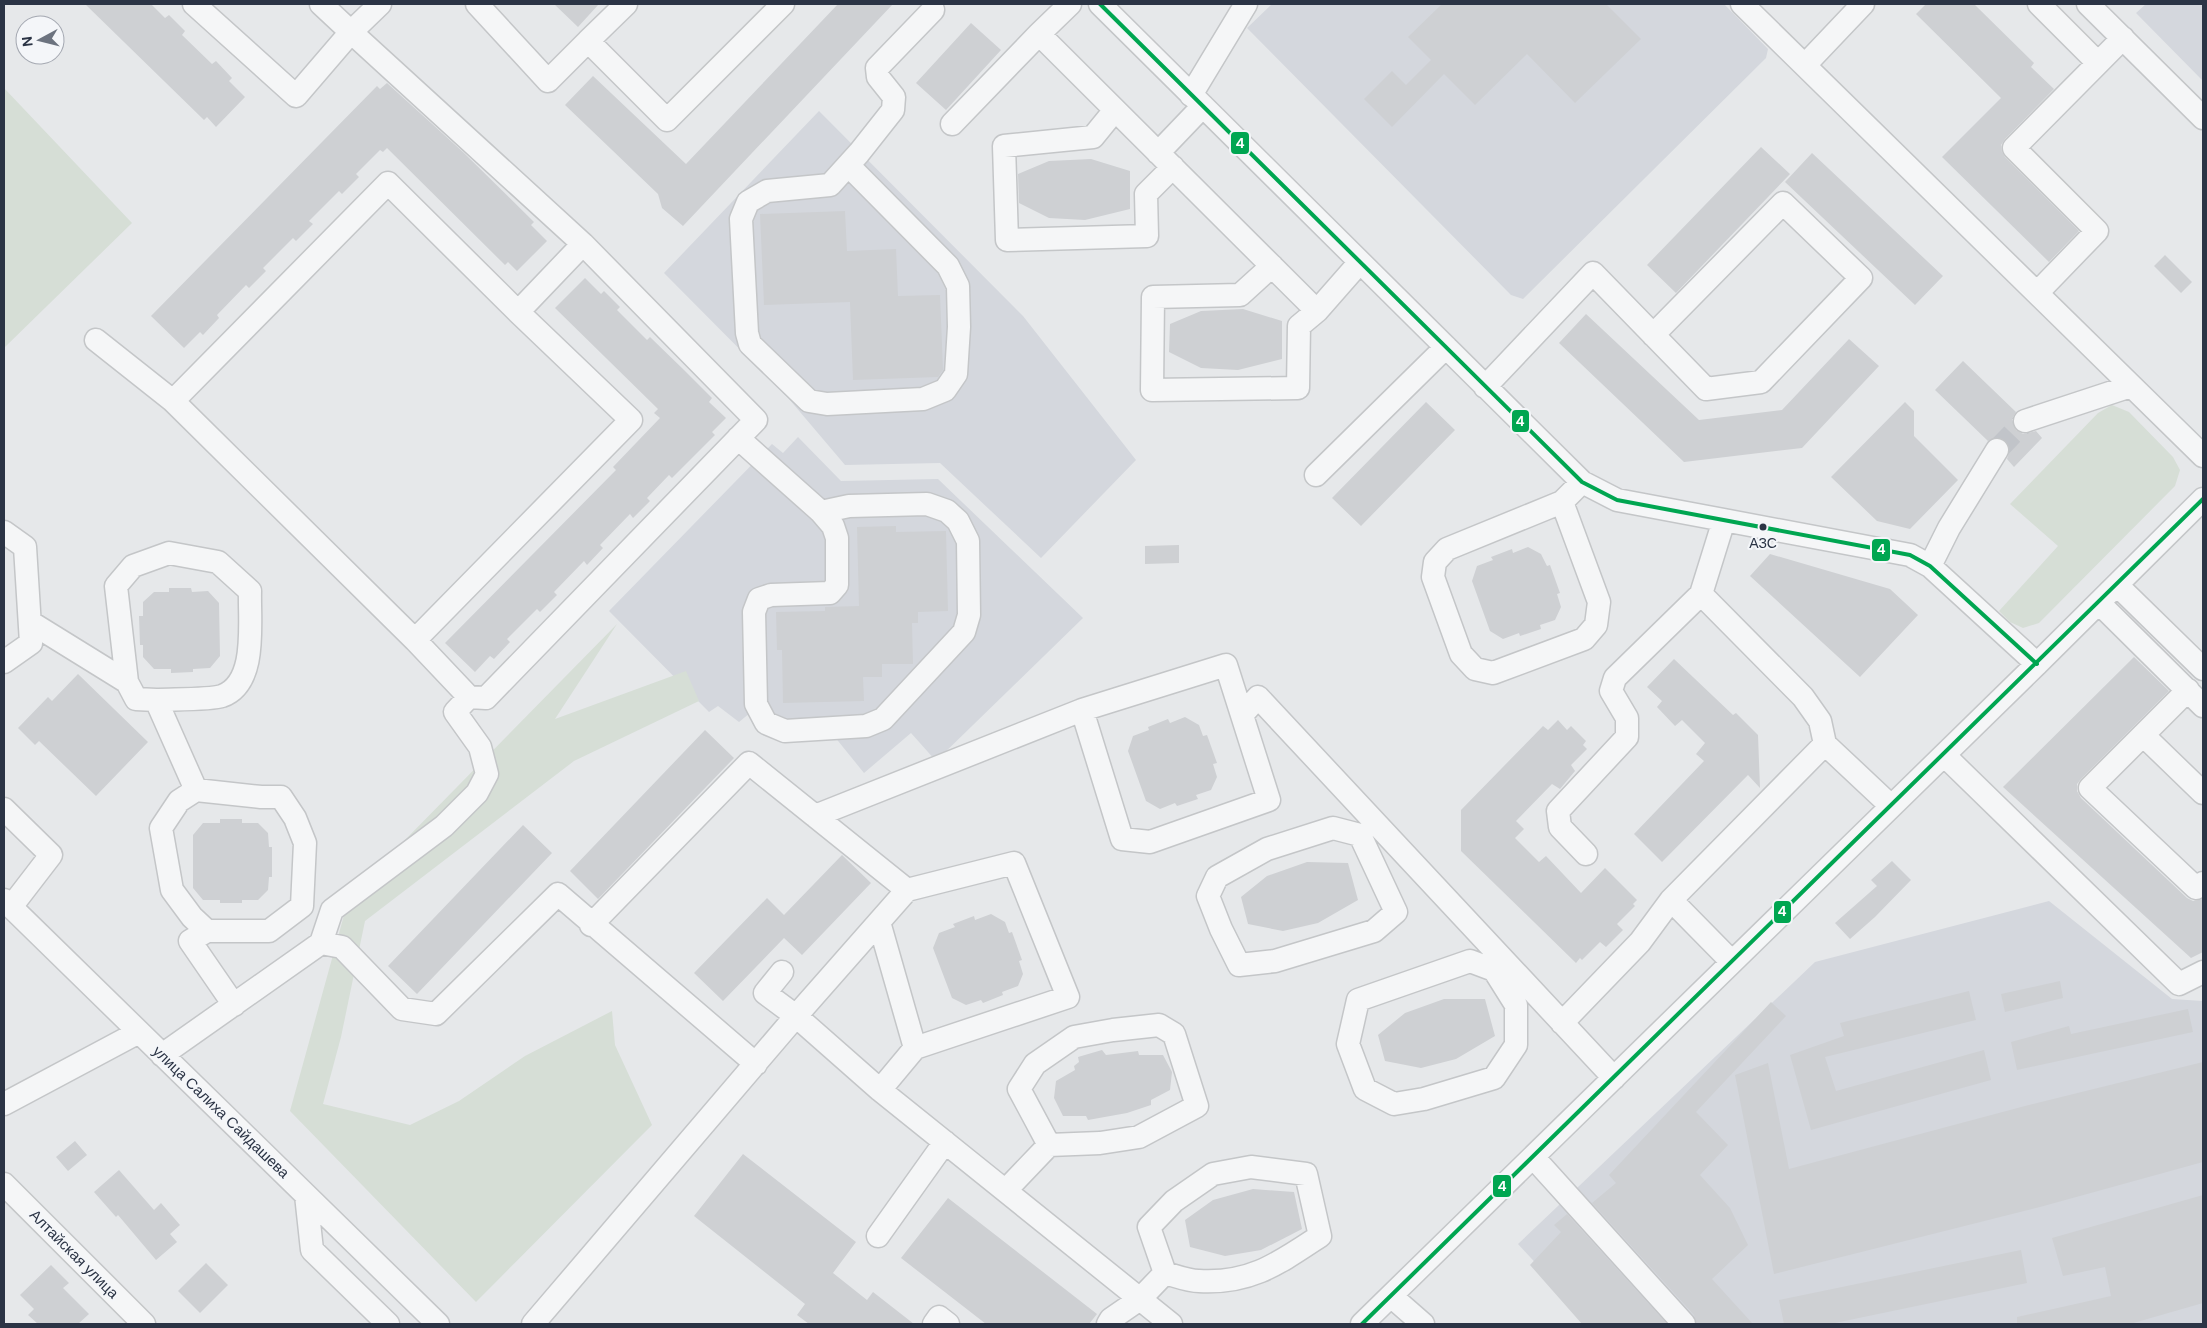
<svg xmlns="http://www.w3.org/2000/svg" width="2207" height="1328" viewBox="0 0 2207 1328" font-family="'DM Sans',sans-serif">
<rect width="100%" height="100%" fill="#e6e8ea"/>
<path fill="#d4d7dd" d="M1272 4H1724L1768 49 1766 58 1523 299 1511 295 1247 28Z
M2146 4H2203V81L2136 13Z
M819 111 1023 316 1136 460 1041 558 940 463 845 465 789 399 664 273Z
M798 437 841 481 938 479 1083 618 936 761 911 733 864 773 830 731 750 713 739 722 718 706 709 712 609 611 772 444 783 453Z
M2049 901 2172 999 2203 1001V1324H1592L1518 1244 1815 962Z"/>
<path fill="#d6ded6" d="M4 88 132 223 4 348Z
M2112 405 2129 412 2173 457 2180 470 2175 486 2039 623 2023 628 2010 622 1999 611 2058 546 2010 504 2098 413Z
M617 624 555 719 686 671 699 701 574 761 365 921 341 1037 323 1104 410 1125 459 1101 525 1056 612 1011 615 1045 652 1125 476 1302 290 1111 349 897Z"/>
<path fill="#ced0d3" d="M85 4H151L165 18 169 15 185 31 182 35 212 64 216 61 232 78 229 81 245 97 216 127 207 117 204 120Z
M554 4H599L578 27Z
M838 4H893L683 226 662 208 658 194 565 105 593 76 686 164Z
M1442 4H1606L1641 39 1575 103 1527 54 1475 105 1444 74 1392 127 1364 99 1392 71 1406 85 1431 60 1408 37Z
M1926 4H1974L2034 63 2031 67 2054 89 2005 139 2001 145 2002 152 2005 157 2079 231 2049 262 1942 157 2001 98 1916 14Z
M971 23 1001 50 946 110 916 83Z
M387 83 463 152 534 222 531 225 547 241 517 271 508 262 505 265 387 148 383 152 380 150 356 174 359 177 342 194 339 191 309 221 313 224 296 241 293 238 263 268 266 271 249 288 246 285 217 315 219 318 203 335 200 332 184 348 151 316 377 86 380 89Z
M1761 147 1790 174 1676 293 1647 265Z
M1812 153 1943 276 1915 305 1785 182Z
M1091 159 1130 171V209L1085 220 1049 218 1019 203 1018 174 1049 161Z
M845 211 847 251 896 249 898 296 940 295 943 370 938 377 853 380 850 302 764 305 760 214Z
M2165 255 2192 282 2181 293 2154 266Z
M585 278 601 294 604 291 620 307 617 310 647 340 650 337 684 370 712 398 709 402 726 418 712 432 715 435 672 478 669 475 647 498 650 501 633 518 630 514 600 545 603 548 587 565 584 561 554 592 557 595 540 612 537 609 507 639 510 642 494 659 490 656 475 672 445 643 616 470 613 467 660 418 654 413 658 409 555 308Z
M1243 309 1282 321V359L1238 370 1201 368 1169 352 1170 324 1201 311Z
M1586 314 1699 420 1782 410 1849 339 1879 366 1802 448 1684 462 1559 343Z
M1963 361 2016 412 2012 419 2016 430 2023 434 2036 431 2042 438 2014 467 2007 459 2010 450 2004 439 1997 437 1988 441 1935 390Z
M1426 402 1455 430 1361 526 1332 498Z
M1905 402 1914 411V436L1958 480 1910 529 1877 521 1831 477Z
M896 526V532L946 531 948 611 918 612V623H912L913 664H882V677H863L864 701 783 703 782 650H777L776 612 825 611V607L859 606 857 527Z
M1179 545V563L1145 564V546Z
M1528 547 1541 554 1547 566 1550 565 1560 593 1557 594 1561 607 1555 620 1540 625 1541 629 1520 636 1519 633 1503 639 1490 631 1472 581 1477 566 1493 560 1491 557 1512 549 1513 553Z
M1770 554 1890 589 1918 615 1860 677 1750 576Z
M169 588H191L192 592 208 591 219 603 220 656 210 668 193 669V672L171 673V669H154L143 657V645H140L139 616H143V602L154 592H169Z
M2134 657 2169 691 2081 779 2077 784V791L2081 798 2187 898 2193 901 2203 899V952L2191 958 2003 787Z
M1674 659 1733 715 1736 713 1758 735 1760 788 1748 775 1662 862 1634 834 1704 761 1696 754 1705 743 1682 720 1675 726 1657 707 1662 701 1647 687Z
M78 674 148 742 96 796 39 741 35 745 18 728 48 697 52 701Z
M1185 717 1199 725 1203 736 1207 735 1217 763 1213 764 1217 777 1211 790 1196 795 1198 799 1177 806 1175 803 1160 809 1146 801 1128 751 1133 736 1149 730 1148 727 1168 719 1170 723Z
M1558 720 1567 730 1571 726 1586 741 1583 745 1587 749 1571 765 1575 771 1560 789 1552 784 1516 821 1524 829 1515 838 1539 862 1546 856 1581 893 1605 868 1637 900 1633 904 1635 906 1617 924 1623 930 1606 947 1600 942 1582 960 1580 958 1576 963 1461 851V810L1543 726 1548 730Z
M705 730 734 758 598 899 570 871Z
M220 819H242V823H258L268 833 269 847H272V877H269L268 890 258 900H242V903H220V900H203L193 888V835L203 823H220Z
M523 825 552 853 417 994 388 966Z
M842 855 871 883 802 955 784 938 723 1001 694 973 767 898 784 915Z
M1892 861 1911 880 1875 917 1850 939 1835 923 1877 886 1871 880Z
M1307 862 1348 863 1358 900 1318 923 1283 931 1248 924 1241 897 1267 876Z
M991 914 1005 922 1009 933 1012 932 1022 960 1019 961 1023 974 1018 986 1002 992 1003 995 983 1003 981 1000 966 1005 952 998 933 948 939 933 955 927 953 924 974 916 975 920Z
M2060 981 2063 998 2005 1012 2001 994Z
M1969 991 1976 1020 1825 1057 1836 1091 1984 1050 1991 1080 1811 1130 1790 1055 1844 1036 1840 1023Z
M1444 999H1485L1495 1036 1456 1059 1421 1068 1385 1061 1378 1035 1405 1013Z
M1771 1002 1786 1016 1696 1112 1728 1145 1700 1175 1730 1208 1748 1245 1712 1279 1753 1324H1697L1694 1315 1592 1203 1616 1183 1609 1175Z
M2188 1009 2193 1032 2017 1070 2011 1042 2069 1026 2071 1034Z
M1102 1050 1106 1055 1138 1051 1139 1055H1163L1172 1072 1170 1090 1151 1100V1105L1127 1113 1088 1120 1086 1116H1063L1054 1098 1056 1081 1075 1070 1074 1066 1079 1062 1078 1057Z
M2203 1062V1162L2040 1207 1774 1274 1735 1075 1768 1063 1789 1169 2025 1106Z
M75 1141 87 1155 68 1171 56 1157Z
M743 1154 856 1242 833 1273 867 1300 873 1292 914 1324H809L797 1315 805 1304 694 1216Z
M119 1170 154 1210 161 1203 180 1225 170 1234 177 1242 156 1260 118 1215 116 1217 94 1192Z
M1253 1189 1294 1192 1302 1229 1261 1250 1225 1256 1190 1247 1185 1220 1213 1200Z
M2203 1195V1303L2130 1324H2017V1317L2111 1296 2105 1267 2063 1276 2052 1238Z
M948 1198 1097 1314 1089 1324H986L901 1258Z
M1567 1214 1667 1324H1582L1530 1265 1561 1232 1554 1225Z
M2021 1250 2027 1283 1830 1324H1784L1779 1300Z
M206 1263 228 1285 200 1313 178 1291Z
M51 1265 69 1283 63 1288 89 1314 78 1324H38L28 1315 34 1309 20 1295Z"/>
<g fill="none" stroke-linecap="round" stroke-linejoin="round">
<path stroke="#c1c4c9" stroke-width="22" stroke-dasharray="22 11" stroke-linecap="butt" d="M1997 450 2025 421"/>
<defs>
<path id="minor" d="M194 4 296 96 351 32 321 4
M380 4 351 32 583 244
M477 4 548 81 588 41
M626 4 588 41 667 120 783 4
M1070 4 1039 34 1317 311 1360 262
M1100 4 1582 482 1617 500 1910 555 1930 566 2037 664
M1742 4 2203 456
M2039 4 2098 63
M2088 4 2203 118
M1805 65 1863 4
M1191 95 1246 4
M1115 110 1093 137 1004 146 1007 240 1147 236 1146 194 1173 167
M952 124 1039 34
M1158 153 1203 106
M848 165 948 266 958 286 959 327 956 374 945 390 923 399 827 404 809 401 750 344 747 333 741 219 748 202 767 191 830 185 859 153 893 110 894 97 878 77 877 68 933 10
M1272 266 1240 295 1153 297 1152 390 1298 388 1299 326 1317 311
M2037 293 2097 231 2014 148 2123 38
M96 340 173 401
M1485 387 1593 273 1706 389 1761 382 1861 278 1783 203 1653 335
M2025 421 2131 386
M738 438 821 512 849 506 927 504 947 511 958 521 968 541 969 615 964 632 883 719 866 726 785 731 766 723 756 704 754 612 759 599 771 595 830 593 837 585V538L833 526 821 512
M1316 475 1446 347
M1562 502 1599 602 1596 625 1584 639 1493 673 1475 669 1461 654 1433 577 1435 562 1447 549 1562 502 1582 482
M4 532 25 547 31 643 4 662
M1930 566 1949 528 1997 450
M2117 585 2203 669
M1701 594 1724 520
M2099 603 2203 706
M30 622 127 682 136 699 156 700 196 790
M415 640 631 420 518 312 583 244 756 420 486 698 469 697 415 640 173 401 388 183 518 312
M1226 665 1269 800 1150 842 1122 839 1082 710Z
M127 682 116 586 133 566 169 553 218 562 250 591C249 622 258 683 222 696 210 700 171 699 156 700
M2188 690 2090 788 2196 888 2203 883
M1242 715 1258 697 1614 1078
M2143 735 2203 793
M1944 755 2179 984 2203 972
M196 790 261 797H281L295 818 305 843 302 906 269 931H207L192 917 172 890 161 828 179 801Z
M4 809 51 855 11 907
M815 816 1082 710
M1333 828 1360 835 1396 912 1374 931 1275 961 1239 965 1221 929 1208 896 1217 877 1267 849Z
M1586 854 1560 827 1558 811 1627 737V718L1611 691 1615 678 1701 594 1803 697 1820 721 1825 744 1891 806
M4 900 438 1324
M1671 900 1732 962
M879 922 915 1048
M591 925 749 763 907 890 796 1016 765 993 782 972
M207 931 190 941 234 1005
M321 943 332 910 444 826 477 793 487 774 480 747 455 712 469 697
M1470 961 1494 970 1516 1005V1045L1494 1078 1424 1099 1394 1104 1365 1089 1348 1044 1358 1000Z
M1562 1023 1640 942 1671 900 1825 744
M162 1055 321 943 342 947 402 1009 436 1014 558 894 756 1064
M880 1090 915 1048 1068 997 1014 863 907 890
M4 1104 139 1032
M1533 1157 1684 1324
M1251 1167 1306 1174 1320 1236C1279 1263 1251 1284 1199 1281 1188 1281 1176 1276 1165 1273L1149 1227 1174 1201 1213 1174Z
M4 1184 144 1324
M1006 1190 1049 1145 1100 1143 1139 1137 1197 1106 1174 1034 1159 1025 1113 1030 1074 1037 1035 1064 1019 1089 1049 1145
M306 1195 312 1250 388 1324
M878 1236 945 1142
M1391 1296 1423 1324
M533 1324 796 1016 880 1090 1171 1324
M934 1324 939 1317 948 1324
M1108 1324 1111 1319 1140 1299 1165 1273
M1362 1324 2037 664 2203 499"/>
</defs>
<use href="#minor" stroke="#c4c6c8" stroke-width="25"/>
<use href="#minor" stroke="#f5f6f7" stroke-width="22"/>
<defs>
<path id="bus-1" d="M1100 4 1582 482 1617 500 1910 555 1930 566 2037 664
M1362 1324 2203 499"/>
</defs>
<use href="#bus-1" stroke="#f4f6f9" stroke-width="8"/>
<use href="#bus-1" stroke="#00a651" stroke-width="4"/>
</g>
<circle fill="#2b3445" stroke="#f4f6f9" stroke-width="2" cx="1763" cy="527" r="4.5"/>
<g text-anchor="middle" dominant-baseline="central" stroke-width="4" stroke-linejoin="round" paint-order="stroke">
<g font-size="14" fill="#2b3445" stroke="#f4f6f9">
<text x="1763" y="543">АЗС</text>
</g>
<g font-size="15" fill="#2b3445" stroke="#f4f6f9">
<text transform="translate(221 1112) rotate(44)">улица Салиха Сайдашева</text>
<text transform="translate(74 1254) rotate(45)">Алтайская улица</text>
</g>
</g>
<g stroke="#f4f6f9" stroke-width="2">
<rect x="1230" y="131" width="20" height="24" rx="5" fill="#00a651"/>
<rect x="1511" y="409" width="19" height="24" rx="5" fill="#00a651"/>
<rect x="1871" y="538" width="20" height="24" rx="5" fill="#00a651"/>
<rect x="1773" y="900" width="19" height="24" rx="5" fill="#00a651"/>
<rect x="1492" y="1174" width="20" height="24" rx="5" fill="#00a651"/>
</g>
<g font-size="14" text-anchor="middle" font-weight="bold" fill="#fff">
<text x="1240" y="148">4</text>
<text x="1520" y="426">4</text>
<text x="1881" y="554">4</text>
<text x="1782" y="916">4</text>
<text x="1502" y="1191">4</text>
</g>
<rect width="2207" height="1328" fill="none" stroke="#2b3445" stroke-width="10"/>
<g transform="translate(40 40) rotate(263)"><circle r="24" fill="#f4f6f9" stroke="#a4a8b1"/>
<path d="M0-4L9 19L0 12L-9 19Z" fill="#6c737f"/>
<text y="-8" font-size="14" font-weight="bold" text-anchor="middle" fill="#2b3445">N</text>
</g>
</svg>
